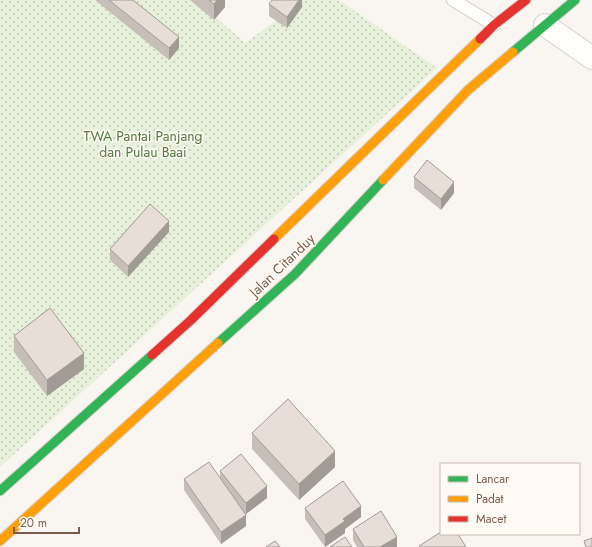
<svg xmlns="http://www.w3.org/2000/svg" width="592" height="547" viewBox="0 0 592 547" font-family="Jost,sans-serif">
<defs>
<pattern id="grass-dots" width="8" height="8" patternUnits="userSpaceOnUse"><rect width="8" height="8" fill="#e7f0db"/><path d="M2 2h.1M6 6h.1" fill="none" stroke="#c0c6b4" stroke-width="1.8" stroke-linecap="round"/></pattern>
</defs>
<rect width="100%" height="100%" fill="#f9f5f0"/>
<path fill="url(#grass-dots)" d="M0 0H196L245 43 280 18 297 0H339L437 68 0 467Z"/>
<g fill="none" stroke-linecap="round" stroke-linejoin="round">
<defs>
<path id="lane" d="M453 0 494 25"/>
<path id="street" d="M545 25 592 58"/>
<path id="fast" d="M513 52 575 0
M218 343 295 274 383 180
M0 491 152 355"/>
<path id="slow" d="M383 180 468 90 513 52
M274 239 480 39
M0 541 218 343"/>
<path id="jam" d="M480 39 494 25 526 0
M152 355 191 320 274 239"/>
</defs>
<use href="#lane" stroke="#d7d1cb" stroke-width="14"/>
<use href="#street" stroke="#d7d1cb" stroke-width="24"/>
<use href="#fast" stroke="#dad1cc" stroke-width="11"/>
<use href="#slow" stroke="#dad1cc" stroke-width="11"/>
<use href="#jam" stroke="#dad1cc" stroke-width="11"/>
<use href="#lane" stroke="#fefefd" stroke-width="12"/>
<use href="#street" stroke="#fefefd" stroke-width="22"/>
<use href="#fast" stroke="#30b455" stroke-width="9"/>
<use href="#slow" stroke="#ff9f0a" stroke-width="9"/>
<use href="#jam" stroke="#e5322d" stroke-width="9"/>
</g>
<path fill="#c6bfb9" d="M95 0H133L179 48 169 60Z
M190 0H225V7L214 20Z
M302 0V7L287 28 269 16V4Z
M414 177 454 193 441 210 414 188Z
M169 232 128 277 110 260V249Z
M14 336 84 369 47 396 14 352Z
M252 433 335 467 299 500 252 449Z
M220 471 267 498 246 514V526L221 544 184 490V479L220 478Z
M305 508 361 517 345 529V533L325 547 305 519Z
M353 529 397 547H357L353 540Z"/>
<path fill="#a19b96" d="M217 0H225V7L214 20V4Z
M299 0H302V7L287 28V17Z
M179 37V48L169 60V48Z
M454 182V193L441 210V199Z
M169 221V232L128 277V266Z
M84 353V369L47 396V380Z
M335 451V467L299 500V484Z
M267 486V498L246 514V503Z
M361 506V517L345 529V533L325 547V535L343 519Z
M246 515V526L221 544V532Z
M397 537V547H380Z"/>
<path fill="#e6ded7" stroke="#a19b96" d="M109 0H133L179 37 169 48Z
M209 0H217L214 4Z
M272 0H299L287 17 269 4Z
M427 160 454 182 441 199 414 177Z
M150 204 169 221 128 266 110 249Z
M50 308 84 353 47 380 14 336Z
M288 399 335 451 299 484 252 433Z
M241 454 267 486 246 503 220 471Z
M209 462 246 515 221 532 184 479Z
M343 481 361 506 343 519 345 521 325 535 305 508Z
M381 511 397 537 380 547H364L353 529Z
M441 532V534H458L466 547H420L419 546Z
M345 537 352 547H330Z
M592 538V547H586L584 541Z
M275 541 280 547H266Z"/>
<g text-anchor="middle" dominant-baseline="central" stroke-width="3" stroke-linejoin="round" paint-order="stroke">
<g font-size="14" fill="#537a41" stroke="#fffaf3">
<text x="143" y="136">TWA Pantai Panjang<tspan x="143" dy="16">dan Pulau Baai</tspan></text>
</g>
<g font-size="14" fill="#7a5c4d" stroke="#fffaf3">
<text transform="translate(282 265) rotate(-44)">Jalan Citanduy</text>
</g>
</g>
<rect x="440" y="463" width="140" height="72" fill="#fffaf3" stroke="#cabbb1"/>
<rect x="448" y="476" width="20" height="6" fill="#30b455" stroke="#cabbb1"/>
<text x="476" y="483" font-size="12" fill="#7a5c4d">Lancar</text>
<rect x="448" y="496" width="20" height="6" fill="#ff9f0a" stroke="#cabbb1"/>
<text x="476" y="503" font-size="12" fill="#7a5c4d">Padat</text>
<rect x="448" y="516" width="20" height="6" fill="#e5322d" stroke="#cabbb1"/>
<text x="476" y="523" font-size="12" fill="#7a5c4d">Macet</text>
<path d="M14 527v6h65v-6" fill="none" stroke="#7a5c4d" stroke-width="2"/>
<text x="20" y="527" font-size="12" fill="#7a5c4d" stroke="#fffaf3" stroke-width="3" paint-order="stroke">20 m</text>
</svg>
